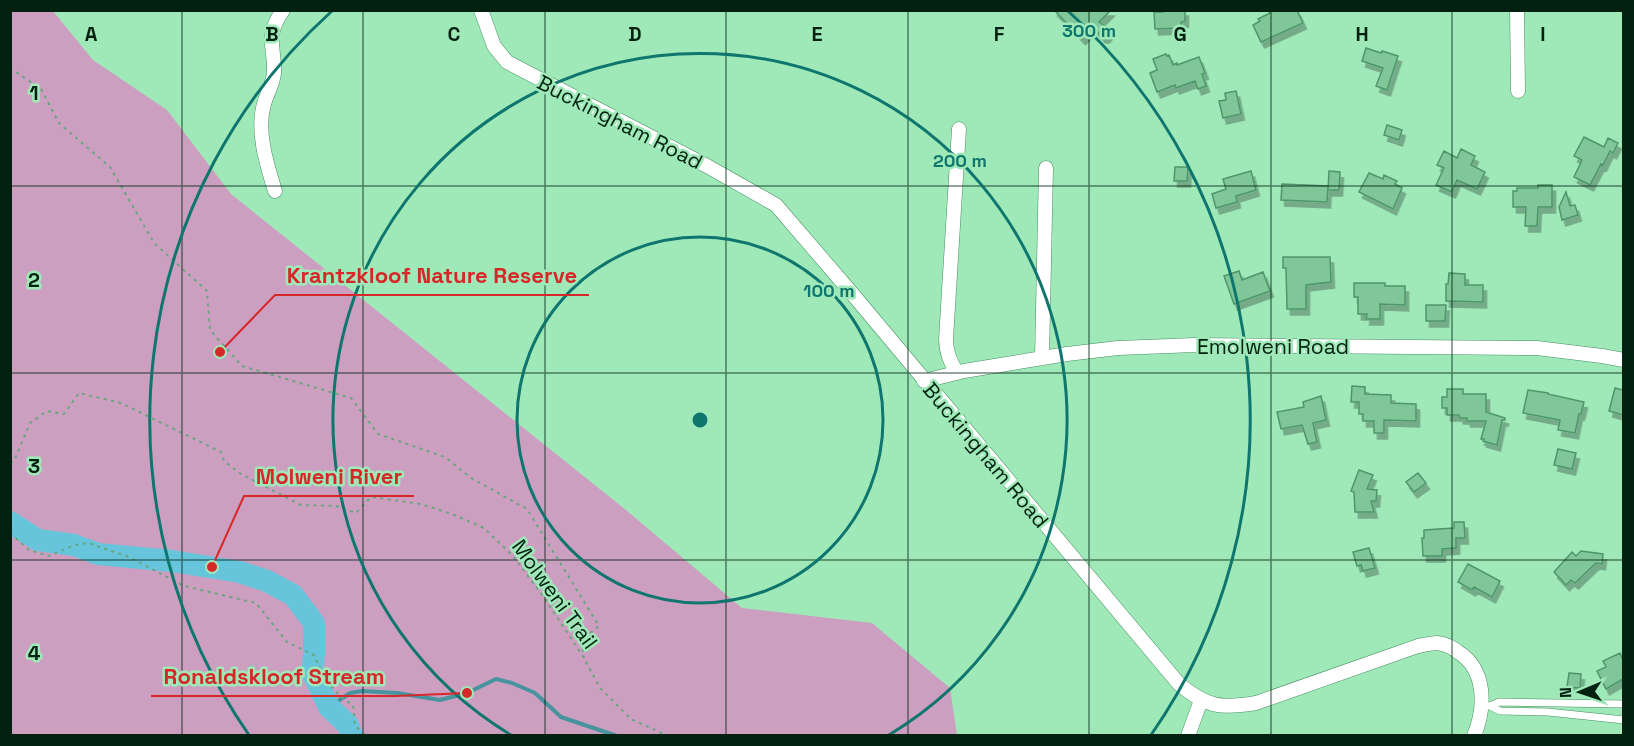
<svg xmlns="http://www.w3.org/2000/svg" width="1634" height="746" viewBox="0 0 1634 746" font-family="'Space Grotesk',sans-serif">
<defs>
<filter id="shadow"><feDropShadow dx="3.5" dy="6" stdDeviation="0" flood-color="#0004"/></filter>
</defs>
<rect width="100%" height="100%" fill="#9fe9b9"/>
<path fill="#cc9fc1" d="M10 11H53L93 60 167 110 231 194 626 510 742 608 872 623 950 688 957 735H11Z"/>
<g fill="none" stroke-linecap="round" stroke-linejoin="round">
<path stroke="#48949e" stroke-width="4" d="M329 707 350 693 362 691 397 693 440 700 467 693 496 679 512 683 535 693 561 717 617 736"/>
<path stroke="#66c5db" stroke-width="22" d="M10 522 38 540 74 545 98 554 172 561 240 572 267 581 293 595 314 623V655L312 672 329 707 348 725 352 736"/>
</g>
<path fill="#7fc799" stroke="#4e966a" stroke-width="1.5" filter="url(#shadow)" d="M1054 10H1111L1099 22 1108 28 1109 33 1106 37H1102L1093 27 1082 39Z
M1163 10H1185V21L1181 22 1182 28 1155 29 1154 12H1163Z
M1268 10H1297L1303 23 1261 42 1253 25 1260 21 1258 19 1270 13Z
M1366 48 1381 53 1382 51 1398 56 1387 90 1376 86 1383 68 1362 61Z
M1166 54 1167 56 1169 55 1173 65 1177 63V65L1199 57 1205 73 1202 74 1206 86 1198 89 1195 81 1176 88 1175 85 1157 92 1150 73 1157 70 1153 59Z
M1236 91 1241 114 1223 118 1219 101 1226 100 1225 93Z
M1387 125 1402 130 1399 140 1384 135Z
M1584 137 1604 147 1608 138 1618 143 1613 153 1610 151 1603 165 1601 164 1590 185 1574 177 1582 160 1574 156Z
M1461 149 1475 156 1471 165 1485 172 1477 189 1457 180 1452 192 1436 185 1444 168 1437 165 1444 151 1457 158Z
M1175 167H1188L1187 181H1174Z
M1251 171 1256 190 1236 196 1237 202 1216 208 1212 194 1226 189 1223 179Z
M1329 171 1340 172 1339 190H1328Z
M1369 173 1383 179 1384 175 1397 181 1395 184 1402 188 1393 209 1359 192Z
M1282 184 1328 186 1327 202 1281 200Z
M1538 185H1552V207H1538L1537 226H1525L1526 207H1513V191H1517V188H1538Z
M1566 192 1570 206 1575 205 1578 215 1562 220 1559 207Z
M1283 257H1330L1331 282 1306 285V309H1287L1286 268H1283Z
M1239 271 1242 280 1263 272 1270 291 1234 304 1224 276Z
M1449 273 1465 274V285H1483V302L1446 301V284H1448Z
M1354 283H1385V286H1405V305L1380 304V319H1366L1367 314H1358V297H1354Z
M1426 305H1446L1445 321H1426Z
M1352 386 1365 387V394L1391 395V403L1416 404V421L1384 420V433H1374V421H1363V414H1359V402H1351Z
M1615 388 1623 390V415L1609 411Z
M1447 389H1463V394H1486V412L1505 418V420H1502L1497 445 1483 441 1484 439H1481L1486 421H1467V418H1460L1459 415H1447V408H1442V397H1447Z
M1528 390 1548 393V394L1584 402 1581 414H1579L1575 433 1558 430 1560 420 1523 413Z
M1321 396 1326 420 1313 423 1317 442 1308 444 1302 425 1281 429 1277 412 1304 407 1303 402Z
M1558 449 1576 453 1572 469 1554 465Z
M1359 470 1373 475 1367 489 1377 490 1376 501H1371L1374 512H1355L1354 492 1351 491Z
M1418 473 1426 483 1414 492 1406 482Z
M1454 522H1464L1465 538H1456V548L1442 549V556H1423L1422 538H1424V530L1454 528Z
M1369 548 1375 568 1363 571 1361 565 1357 566 1353 552Z
M1581 551 1603 554 1602 564 1596 563 1575 583 1571 580 1566 585 1554 572 1572 552 1576 556Z
M1468 564 1500 581 1492 597 1474 587 1472 590 1458 582Z
M1620 653 1623 660V679L1606 689 1597 671 1606 667 1603 661Z
M1569 673 1581 674 1580 688 1567 687Z"/>
<g fill="none" stroke-linecap="round" stroke-linejoin="round">
<defs>
<path id="lane" d="M1481 706H1490L1499 702 1624 704
M1490 706 1500 711 1548 712 1624 720"/>
<path id="street" d="M481 10 494 46 507 62 707 166 776 205 855 297 1179 684C1207 707 1220 709 1256 703L1418 646C1424 645 1431 643 1437 643 1445 644 1452 647 1458 652 1486 669 1486 707 1474 736
M1517 10 1518 91
M275 191C267 165 256 131 264 104 267 93 273 84 274 73 275 45 264 38 283 10
M1042 358 1046 168
M957 373C950 361 946 352 946 339L959 129
M924 381 964 371 1067 354 1118 348 1195 345 1537 348 1602 356 1624 360
M1188 736 1201 700"/>
</defs>
<use href="#lane" stroke="#458d61" stroke-width="8"/>
<use href="#street" stroke="#458d61" stroke-width="15"/>
<path stroke="#69a57f" stroke-width="2" stroke-dasharray="3 4.5" stroke-linecap="butt" d="M10 68 41 89 59 123 110 167 154 243 207 291 210 330 242 366 351 398 378 434 445 457 471 478 527 509 599 626 582 640 584 658
M10 463 14 461 30 423 47 411 64 414 79 393 121 403 221 452 224 461 241 474 301 505 336 506 356 513 371 497 421 504 452 514 484 528 513 556 545 599 584 658 600 688 631 719 668 736
M10 533 29 550 49 556 74 545 88 543 129 557 184 586 256 603 287 642 314 655C323 676 333 694 353 705L355 725 365 736"/>
<use href="#lane" stroke="#fff" stroke-width="7"/>
<use href="#street" stroke="#fff" stroke-width="14"/>
</g>
<path fill="none" stroke="#022110" stroke-width="1.5" stroke-opacity="0.55" d="M182 10V736M363 10V736M545 10V736M726 10V736M908 10V736M1089 10V736M1271 10V736M1452 10V736M10 186H1624M10 373H1624M10 560H1624"/>
<g fill="none" stroke="#0f766e" stroke-width="3">
<circle cx="700" cy="420" r="183"/>
<path d="M511 735A367 367 0 1 1 889 735"/>
<path d="M249 735A550 550 0 0 1 332 11M1068 11A550 550 0 0 1 1151 735"/>
</g>
<g text-anchor="middle" dominant-baseline="central" stroke-width="5" stroke-linejoin="round" paint-order="stroke">
<g font-size="21" fill="#022110" stroke="#9fe9b9">
<text transform="translate(620 122) rotate(27)">Buckingham Road</text>
<text x="1273" y="346">Emolweni Road</text>
<text transform="translate(986 455) rotate(50)">Buckingham Road</text>
<text transform="translate(555 594) rotate(54)">Molweni Trail</text>
</g>
</g>
<g font-size="20" text-anchor="middle" font-weight="bold" fill="#022110" stroke="#9fe9b9" stroke-width="5" stroke-linejoin="round" paint-order="stroke">
<text x="91" y="41">A</text>
<text x="272" y="41">B</text>
<text x="454" y="41">C</text>
<text x="635" y="41">D</text>
<text x="817" y="41">E</text>
<text x="999" y="41">F</text>
<text x="1180" y="41">G</text>
<text x="1362" y="41">H</text>
<text x="1543" y="41">I</text>
<text x="34" y="100">1</text>
<text x="34" y="287">2</text>
<text x="34" y="473">3</text>
<text x="34" y="660">4</text>
</g>
<circle cx="700" cy="420" r="9" fill="#0f766e" stroke="#9fe9b9" stroke-width="3"/>
<g font-size="18" text-anchor="middle" font-weight="bold" fill="#0f766e" stroke="#9fe9b9" stroke-width="5" stroke-linejoin="round" paint-order="stroke">
<text x="1089" y="37">300 m</text>
<text x="960" y="167">200 m</text>
<text x="829" y="297">100 m</text>
</g>
<path fill="none" stroke="#d62828" stroke-width="2" d="M220 352L275 295H589M212 567L244 496H414M467 693L396 696H151"/>
<g fill="#d62828" stroke="#9fe9b9" stroke-width="2">
<circle cx="220" cy="352" r="6"/>
<circle cx="212" cy="567" r="6"/>
<circle cx="467" cy="693" r="6"/>
</g>
<g font-size="22" text-anchor="middle" font-weight="bold" fill="#d62828" stroke="#9fe9b9" stroke-width="5" stroke-linejoin="round" paint-order="stroke">
<text x="432" y="283">Krantzkloof Nature Reserve</text>
<text x="329" y="484">Molweni River</text>
<text x="274" y="684">Ronaldskloof Stream</text>
</g>
<rect width="1634" height="746" fill="none" stroke="#022110" stroke-width="24"/>
<g transform="translate(1580 692) rotate(268)" stroke="#9fe9b9" stroke-width="4.5" paint-order="stroke">
<path d="M0-4.5L10 22L0 15L-10 22Z" fill="#022110"/>
<text y="-9" font-size="16" font-weight="bold" text-anchor="middle" fill="#022110">N</text>
</g>
</svg>
